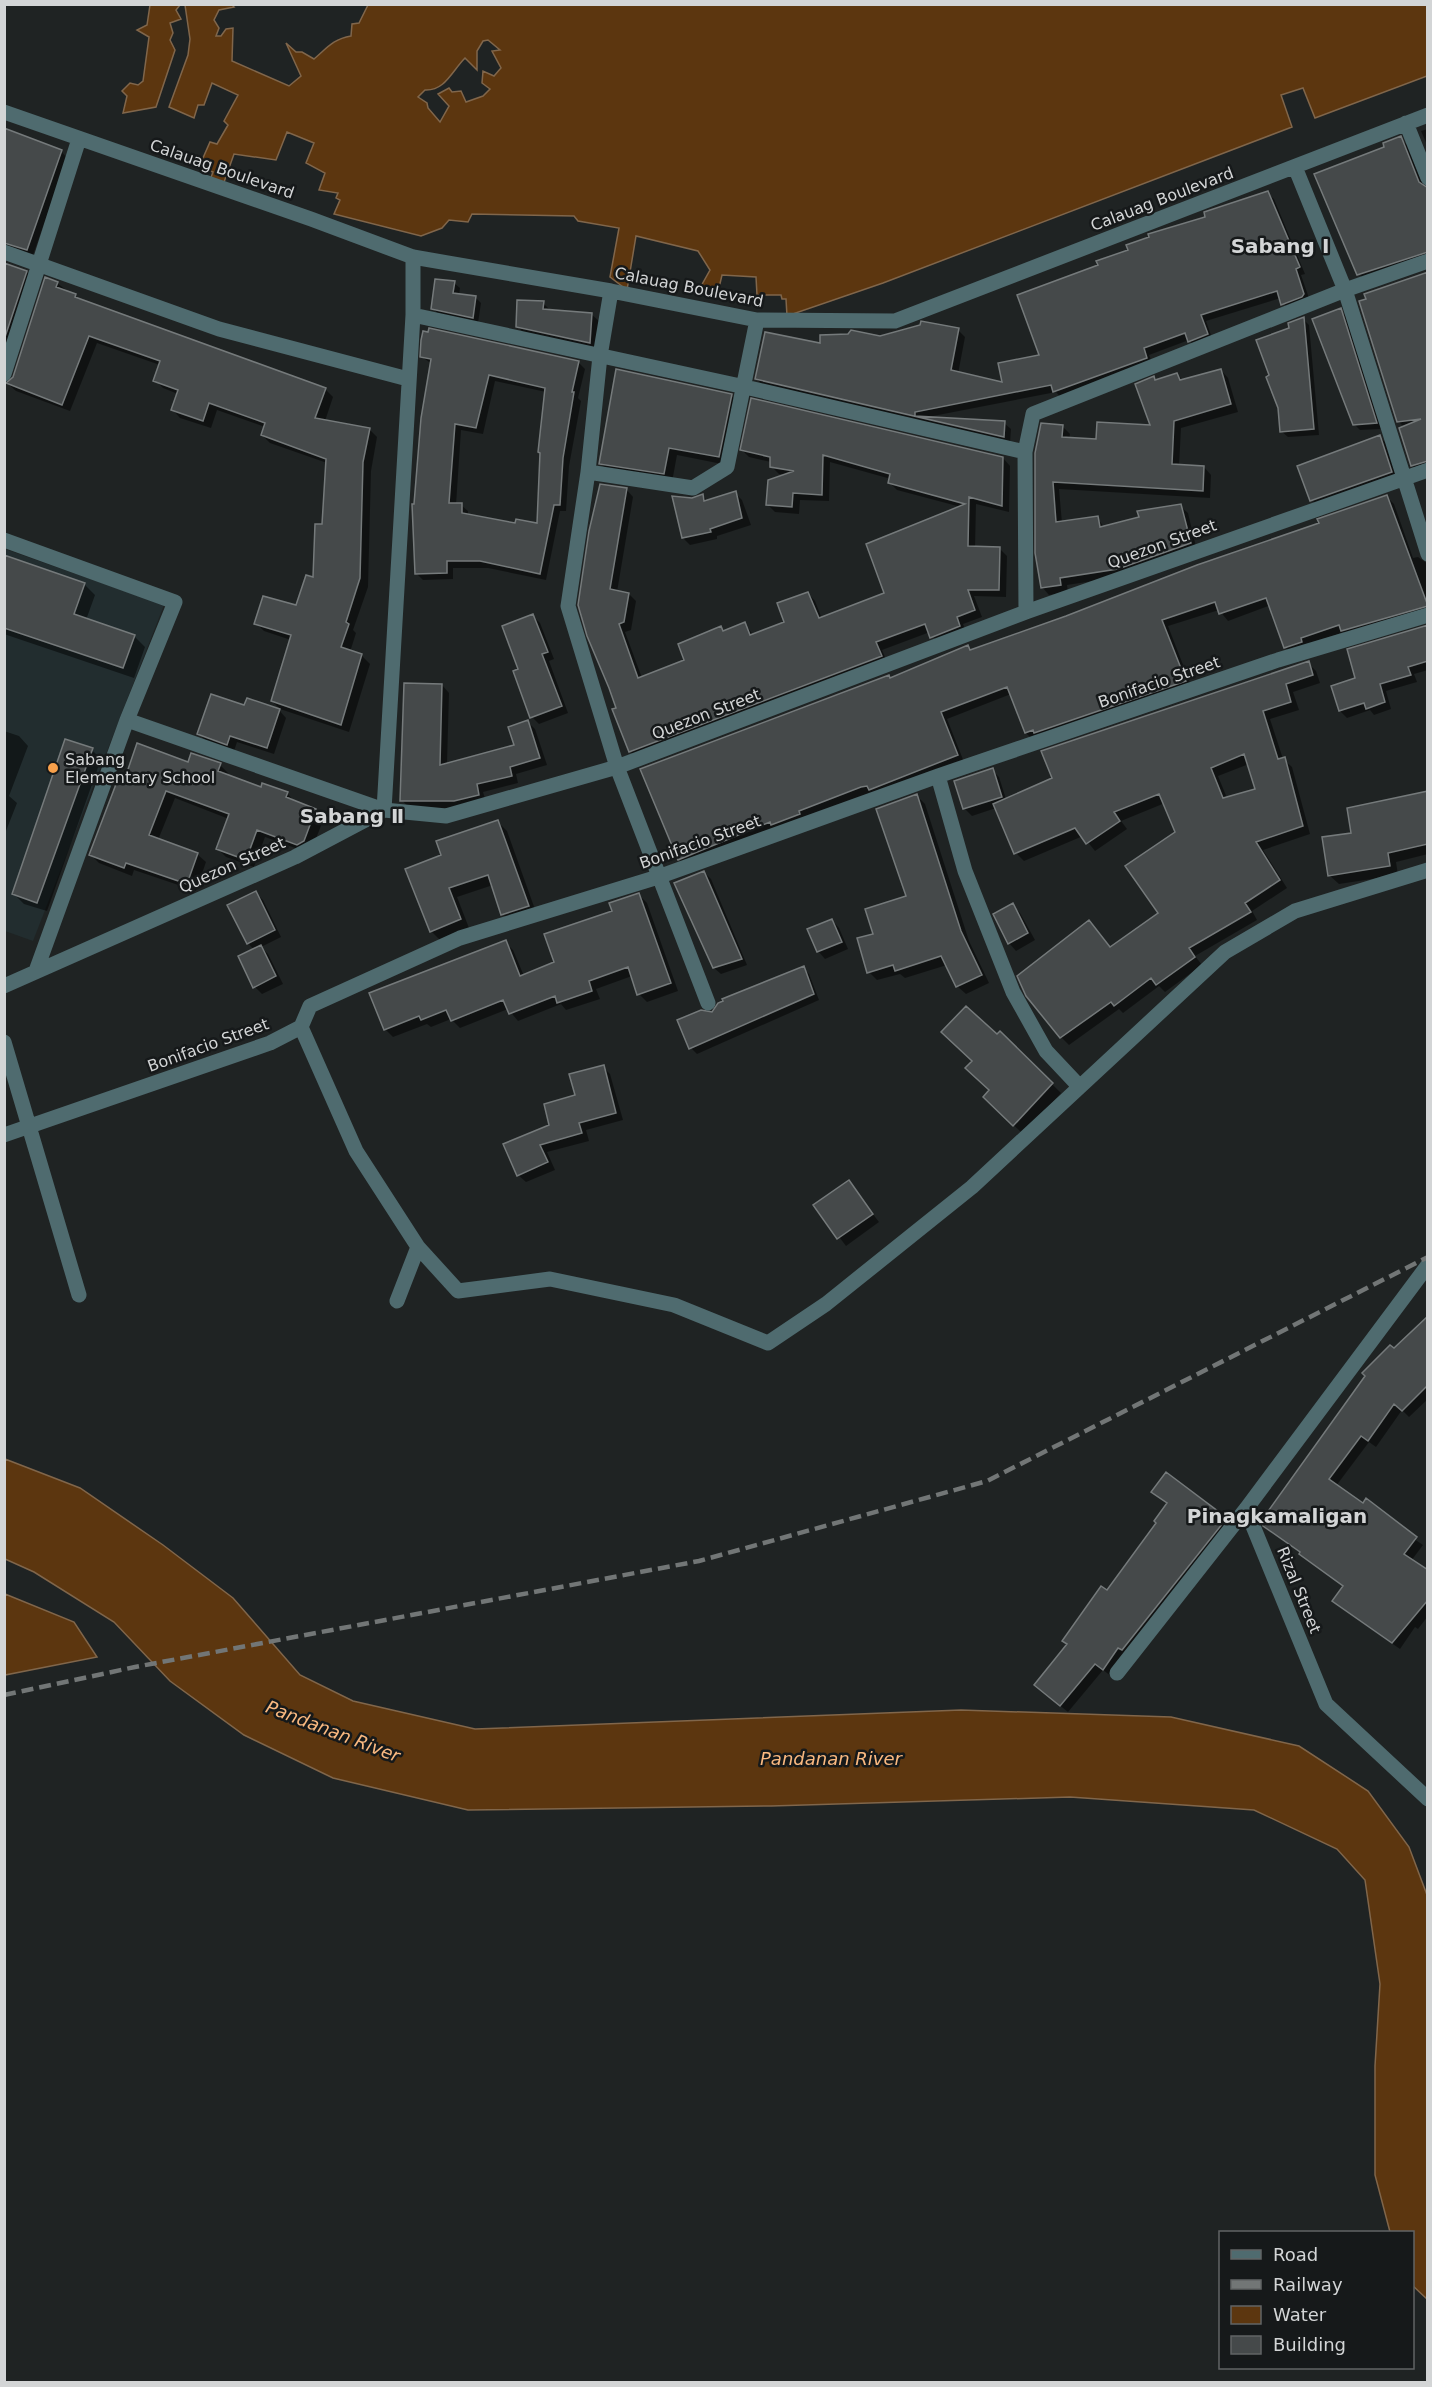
<svg xmlns="http://www.w3.org/2000/svg" width="1432" height="2387" viewBox="0 0 1432 2387" font-family="'DejaVu Sans',sans-serif">
<rect width="100%" height="100%" fill="#1f2323"/>
<path fill="#222d2f" d="M5 549 164 605 33 941 5 931Z"/>
<path fill="#5c360f" stroke="#80664b" stroke-width="1.5" fill-rule="evenodd" d="M150 5H180L176 10 181 19 170 23 173 33 170 40 175 50 156 107 123 113 127 96 122 91 130 83 138 85 143 81 149 37 137 30 147 25Z
M185 5H232L234 7 219 10 214 20 219 28 216 36H221L226 29 233 28 232 61 289 86 301 76 286 43 296 52H302L314 59C327 48 333 39 351 36L352 24 359 23 368 5H1427V76L1315 118 1303 88 1281 95 1292 127 883 283 787 316 786 299H782L781 295H757L756 277 722 275 718 292 700 288 710 270 698 251 636 236 627 290 610 277 619 228 578 221 574 216 472 214 468 222 449 220 442 228 421 236 334 214 340 200 336 198 338 193 319 190 325 173 306 163 314 143 287 132 276 160 234 154 223 185 210 180 213 172 199 167 210 142 217 144 228 125 224 121 238 95 212 83 204 105H198L194 118 169 107 188 55 190 39ZM488 40 500 50 492 51 501 68 494 76 483 71 482 83 490 89 483 96 466 102 461 91 452 92 449 88 438 94 449 106 440 122 428 108 427 103 418 97 425 90C445 91 452 71 465 58L477 70V51L483 41Z
M5 1459 80 1488 163 1545 233 1598 300 1675 353 1701 475 1729 961 1710 1171 1717 1299 1746 1368 1791 1409 1847 1427 1895V2299L1413 2286 1412 2232H1390L1375 2175V2066L1380 1984 1365 1880 1337 1849 1254 1810 1070 1797 771 1806 468 1810 333 1778 244 1735 170 1681 114 1622 34 1572 5 1559Z
M5 1594 74 1622 97 1657 5 1675Z"/>
<path fill="#0007" fill-rule="evenodd" d="M1428 129V147L1421 131Z
M4 130 61 151 67 158 33 255 4 249Z
M1400 138 1407 145 1425 188H1428V260L1366 281 1359 274 1316 175 1386 148Z
M1267 193 1274 199 1305 274 1301 275 1310 301 1289 311 1281 298 1206 321 1213 341 1196 348 1189 340 1149 355 1153 365 1061 398 1056 392 928 417 1004 423 1011 429 1010 443 763 385 756 379 822 344 958 330 965 337 958 374 1004 384 1041 356 1099 266Z
M4 264 26 272 33 278 4 366Z
M1428 273V470L1419 472 1412 465 1404 427 1398 421Z
M57 283 79 300 325 389 333 397 325 421 369 429 377 437 371 471 368 587 353 630 356 633 350 652 362 656 370 664 349 732 280 709 272 701 291 640 264 631 256 623 297 607 314 579 323 525 327 463 270 443 262 435 265 427 217 410 211 428 180 418 173 410 178 394 163 388 155 380 160 365 97 343 70 411 16 391 8 384 15 378Z
M454 283 460 288 459 295 475 297 481 303 478 323 438 314 433 308Z
M543 303 550 310 591 314 599 321 597 350 525 334 518 327Z
M1340 310 1346 316 1381 429 1360 430 1354 424Z
M1303 319 1309 325 1319 435 1288 437 1281 431 1279 408 1271 376 1291 329Z
M422 357 578 362 585 369 578 398 581 401 569 466 566 511H560L546 580 488 568H453V579L423 580 416 573 415 505 432 364ZM495 381 546 392 539 525H516L468 516V511L461 505H456L461 430 483 434Z
M1221 370 1228 378 1238 412 1181 428 1179 466 1204 467 1211 475 1210 498 1059 489 1062 523 1097 518 1105 528 1180 506 1188 513 1197 551 1126 576 1067 585 1068 592 1049 595 1042 587 1037 553 1062 426 1070 434 1069 439 1097 441 1152 426 1153 378 1157 382 1177 374 1184 381Z
M731 396 740 404 727 465 677 455 672 482 609 472 600 463Z
M1380 437 1387 444 1398 480 1319 508 1312 500Z
M742 450 1003 458 1010 466 1009 512 976 504 975 548 1000 549 1007 556 1006 597 974 596 982 617 963 624 967 634 939 644 930 632 882 650 888 664 638 759 630 751 617 709 589 635 626 489 633 497 617 592 629 594 636 601 631 630 625 632 642 678 686 661 721 628 725 632 745 624 754 636 786 623 808 593 815 601 822 619 886 594 961 507 897 490 890 483 891 479 830 462 829 501 800 500 799 514 775 512 768 505 787 475 779 474 771 466V462L749 457Z
M735 493 742 500 751 525 717 536V539L690 545 683 538 693 499 702 495 708 501Z
M1387 497 1394 504 1413 558 1418 557 1428 564V614L1349 637 1344 632 1307 645 1292 654 1285 647 1271 605 1228 621 1219 610 1168 626 1192 688 1033 740 1026 733 1011 694 947 719 964 762 686 866 679 859 891 679 967 646 971 651 1321 524Z
M4 557 84 584 95 595 86 620 134 636 145 647 134 678 4 634Z
M533 616 540 623 554 659 549 661 568 713 539 724 532 717 520 670Z
M1428 627V670L1414 674 1417 682 1386 691 1391 709 1374 715 1370 710 1347 718 1340 711 1357 679Z
M1308 663 1316 671 1320 683 1293 692 1299 710 1270 719 1283 759 1292 767 1310 834 1263 850 1287 888 1252 911 1257 920 1195 956 1202 965 1165 992 1159 986 1123 1013 1119 1009 1069 1045 1061 1037 1089 922 1111 948 1160 913 1177 833 1165 803 1121 821 1127 829 1095 851 1083 836 1024 861 1016 853 996 808 972 816 965 809 956 782 992 770 999 777 1006 799ZM1249 764 1257 790 1227 798 1218 776Z
M442 685 449 693 447 764 516 746 528 722 535 729 547 765 516 774 518 783 483 792 486 802 462 808H409L402 800Z
M245 707 279 710 286 718 274 754 237 742 234 751 206 741 199 734Z
M4 731 19 736 28 746 9 796 17 803 4 836Z
M92 750 101 759 47 911 24 904 14 894Z
M189 764 220 765 228 773 227 776 262 789 287 793 295 802 315 810 324 818 312 849 306 852 265 837 254 867 226 857 218 849 229 819 175 798 158 840 197 854 206 862 196 891 134 870 132 876 99 863 91 855 124 782Z
M1428 794V854L1396 862 1398 875 1339 884 1329 875 1353 834Z
M917 796 925 804 969 941 989 983 966 994 957 986 947 965 905 978 900 974 877 980 869 972 875 935 908 897Z
M498 822 507 831 537 915 511 923 503 914 493 885 457 897 469 928 440 940 431 931 443 856Z
M704 872 711 879 747 965 721 974 714 968 676 884Z
M256 893 263 900 281 937 261 947 268 954 283 984 262 994 255 987 254 950 248 943Z
M639 895 647 903 678 991 647 1002 639 994 632 976 596 989 600 999 566 1010 561 1004 518 1021 508 1009 460 1028 451 1019 431 1027 427 1024 393 1037 385 1029 505 942 513 950 524 976 556 963 614 912Z
M1012 905 1020 913 1035 940 1016 951 1009 943Z
M832 920 839 928 848 949 825 959 818 951Z
M803 968 809 974 819 1000 697 1054 691 1048 713 1013Z
M1000 1033 1061 1093 1023 1134 994 1106 991 1091 997 1036Z
M603 1067 610 1074 623 1120 586 1130 589 1141 547 1152 555 1170 526 1182 518 1175 551 1125Z
M848 1182 879 1222 846 1246 815 1205Z
M1428 1324V1399L1409 1417 1402 1410 1376 1447 1369 1442 1336 1486 1423 1545 1411 1561 1428 1572V1616L1418 1629 1415 1627 1400 1649 1341 1608 1334 1601 1344 1587 1265 1525 1394 1350Z
M1153 1492 1226 1519 1233 1526 1111 1676 1103 1670 1068 1712 1043 1692 1068 1645 1158 1523 1167 1504Z"/>
<path fill="#45494a" stroke="#757a7b" stroke-width="1.5" fill-rule="evenodd" d="M4 128 62 150 27 250 4 243Z
M1401 136 1419 182 1428 188V252L1357 275 1314 174 1384 147 1383 143Z
M1268 191 1300 267 1296 269 1304 294 1302 297 1281 305 1277 291 1201 315 1208 334 1188 342 1185 333 1144 348 1147 358 1053 392 1051 385 915 412V416L1005 421 1004 437 755 379 765 332 820 343V335L848 334 851 330 880 336 920 325 921 321 959 328 951 370 1002 382 998 363 1039 355 1017 295 1098 265 1096 261 1128 250 1126 245 1149 237 1148 234 1205 217 1204 212Z
M4 263 27 271 4 340Z
M1428 272V461L1411 466 1399 428 1421 419 1397 422 1359 301 1366 299 1364 294Z
M45 277 58 282 56 287 76 294 75 297 326 388 315 418 370 428 363 462 360 578 346 622 349 624 341 647 362 654 341 725 271 701 291 635 254 624 263 596 296 605 306 575 313 577 315 524H322L326 459 261 435 265 423 209 403 203 421 171 410 178 390 153 381 160 361 89 336 62 405 6 383 13 377Z
M435 279 455 281 453 293 476 296 473 318 431 309Z
M517 300 544 301 543 309 592 313 590 343 516 327Z
M1341 308 1377 423 1353 425 1312 319Z
M1304 317 1314 429 1280 432 1278 408 1266 377 1269 375 1256 340 1289 328 1288 323Z
M429 328 579 361 572 392H574L563 458 560 505H554L540 574 480 561H447V573L415 574 412 504H414L421 418 431 359 420 357 421 340 423 331 428 332ZM489 375 545 388 538 452 540 453 537 523 516 519 515 523 462 513V503H449L455 424 476 428Z
M616 369 732 394 719 457 669 448 664 474 599 464Z
M1221 369 1231 404 1174 421 1172 464 1204 466 1203 491 1053 482 1056 522 1098 516 1100 527 1139 517 1137 511 1181 504 1191 543 1118 569 1060 578 1061 585 1041 588 1035 553V453L1041 423 1063 425 1062 437 1096 439 1097 422 1150 425 1135 384 1154 376 1155 380 1177 373 1180 380Z
M751 398 1003 457 1002 506 969 497 968 546 1000 547 999 590H968L975 610 957 617 960 626 930 638 925 624 876 642 882 656 629 752 612 709 616 708 609 688 587 636 578 605 589 531 600 484 627 488 610 589 629 593 624 622 619 624 638 678 684 660 678 644 721 626 723 631 745 622 750 635 784 622 777 603 808 592 819 618 884 593 866 544 965 504 888 483 890 474 823 455 822 495 793 493 792 507 766 505 768 480 794 471 770 467V457L740 450Z
M1380 435 1392 472 1310 501 1297 466Z
M736 491 742 518 710 529 711 532 682 538 672 496 692 498 703 494 704 501Z
M1387 495 1428 606 1341 631 1339 625 1301 638 1302 642 1284 648 1266 598 1219 614 1215 602 1162 620 1186 681 1034 733 1033 730 1025 733 1007 687 941 712 958 755 869 790 867 786 861 787 799 811 800 814 771 825 770 822 678 860 640 769 889 675 890 678 968 645 970 650 1066 616 1197 565 1319 523 1317 519Z
M4 555 85 583 74 614 135 635 123 668 4 628Z
M533 614 548 652 542 654 562 706 530 718 513 671 518 669 502 626Z
M1428 625V661L1408 667 1411 675 1380 684 1385 702 1366 709 1364 703 1339 711 1331 686 1355 678 1347 649Z
M1309 661 1313 675 1286 684 1291 702 1263 711 1278 759 1285 757 1303 826 1256 842 1280 880 1245 903 1251 912 1189 948 1195 957 1156 985 1151 978 1114 1006 1111 1002 1060 1038 1026 996 1017 976 1089 920 1110 947 1158 913 1125 866 1175 832 1159 794 1114 812 1120 821 1086 844 1075 828 1014 854 993 804 1052 778 1041 751ZM1244 754 1255 789 1223 798 1211 768Z
M404 683 442 684 440 765 514 745 508 727 528 720 540 758 510 767 512 776 477 784 479 795 454 801H400Z
M211 694 244 705 247 698 280 709 267 748 230 736 227 745 197 734Z
M65 739 93 748 37 903 12 894Z
M137 743 188 762 191 753 221 763 218 771 261 787 262 783 288 792 286 797 316 809 304 841 297 845 257 830 246 860 216 849 229 814 166 791 149 835 198 853 187 884 126 863 124 868 89 855 118 779 124 781Z
M993 768 1002 797 963 809 954 781Z
M1428 791V844L1388 853 1390 866 1328 876 1322 837 1351 833 1347 808Z
M917 794 961 931 982 975 956 987 941 956 895 971 893 965 867 973 857 938 873 934 865 909 906 896 876 809Z
M498 820 529 906 501 915 488 875 449 888 461 919 430 932 405 869 441 855 436 841Z
M704 871 742 959 713 968 674 883Z
M256 891 275 930 247 944 227 905Z
M639 893 671 983 637 995 628 967 589 981 592 991 557 1003 555 996 509 1014 503 1000 451 1021 446 1010 421 1020 419 1016 384 1030 369 993 506 940 520 976 554 962 544 934 612 911 609 903Z
M1013 903 1028 933 1008 944 993 914Z
M832 919 842 942 817 952 807 929Z
M261 945 276 976 253 988 238 956Z
M804 966 814 994 689 1049 677 1020 701 1010 712 1012 718 1003 723 1001 722 999Z
M966 1006 997 1034 1000 1031 1053 1083 1013 1126 983 1097 989 1090 965 1068 972 1061 941 1032Z
M604 1065 616 1113 579 1123 582 1133 540 1145 548 1162 517 1176 503 1144 549 1125 544 1104 575 1095 569 1074Z
M849 1180 873 1214 837 1239 813 1205Z
M1428 1316V1385L1402 1411 1394 1404 1368 1441 1361 1436 1329 1479 1363 1503 1366 1498 1417 1537 1404 1554 1428 1570V1600L1392 1643 1332 1601 1343 1586 1299 1554 1300 1552 1263 1526 1261 1521 1365 1376 1362 1373 1390 1345 1394 1348Z
M1166 1472 1227 1518 1122 1650 1118 1648 1103 1670 1095 1664 1060 1706 1034 1685 1067 1644 1062 1641 1101 1586 1107 1590 1156 1523 1154 1521 1167 1503 1151 1492Z"/>
<g fill="none" stroke-linecap="round" stroke-linejoin="round">
<path stroke="#4f6b6f" stroke-width="15" d="M4 112 311 219 413 257 611 291 757 320 895 321 1428 115
M1406 123 1428 178
M1295 167 1345 290 1428 554
M4 252 219 329 408 379
M611 291 600 356 588 472 568 606 617 767 708 1003
M413 315 745 387 1025 452 1026 612
M4 374 79 139
M1025 452 1033 414 1345 290 1428 261
M588 472 693 488 727 467 757 320
M4 540 175 602 127 720 36 971
M127 720 384 810 413 315V257
M938 776 965 871 1013 992 1046 1051 1078 1085
M4 986 295 857 384 810 446 816 617 767 1026 612 1428 470
M301 1027 356 1151 418 1247 458 1291 550 1279 674 1305 768 1343 826 1304 972 1187 1225 952 1295 911 1428 870
M4 1042 79 1295
M4 1135 270 1043 301 1027 310 1006 460 938 658 877 938 776 1278 660 1428 615
M397 1301 418 1247
M1246 1509 1326 1704 1428 1799
M1117 1673 1246 1509 1428 1265"/>
<path stroke="#727676" stroke-width="4.5" stroke-dasharray="12 6" stroke-linecap="butt" d="M4 1695 135 1667 699 1561 987 1481 1428 1257"/>
</g>
<circle fill="#f8a04b" stroke="#16191a" stroke-width="2" cx="53" cy="768" r="6"/>
<g text-anchor="middle" dominant-baseline="central" stroke-width="5" stroke-linejoin="round" paint-order="stroke">
<g font-size="16" fill="#d3d5d6" stroke="#16191a">
<text transform="translate(222 169) rotate(19)">Calauag Boulevard</text>
<text transform="translate(1162 199) rotate(-21)">Calauag Boulevard</text>
<text transform="translate(689 287) rotate(11)">Calauag Boulevard</text>
<text transform="translate(1162 544) rotate(-20)">Quezon Street</text>
<text transform="translate(1159 682) rotate(-19)">Bonifacio Street</text>
<text transform="translate(706 714) rotate(-21)">Quezon Street</text>
<text transform="translate(700 842) rotate(-20)">Bonifacio Street</text>
<text transform="translate(232 865) rotate(-24)">Quezon Street</text>
<text transform="translate(208 1045) rotate(-20)">Bonifacio Street</text>
<text transform="translate(1299 1590) rotate(68)">Rizal Street</text>
</g>
<g font-size="16" fill="#d3d5d6" stroke="#16191a" text-anchor="start">
<text x="65" y="759">Sabang<tspan x="65" dy="18">Elementary School</tspan></text>
</g>
<g font-size="18" font-style="italic" fill="#fab980" stroke="#16191a">
<text transform="translate(333 1731) rotate(21)">Pandanan River</text>
<text x="831" y="1758">Pandanan River</text>
</g>
<g font-size="20" font-weight="bold" fill="#d3d5d6" stroke="#16191a">
<text x="1280" y="246">Sabang I</text>
<text x="352" y="816">Sabang Ⅱ</text>
<text x="1277" y="1516">Pinagkamaligan</text>
</g>
</g>
<rect width="1432" height="2387" fill="none" stroke="#d3d5d6" stroke-width="12"/>
<rect x="1219" y="2231" width="195" height="138" fill="#16191a" stroke="#626465" stroke-width="1.5"/>
<rect x="1231" y="2250" width="30" height="9" fill="#4f6b6f" stroke="#626465" stroke-width="1.5"/>
<text x="1273" y="2261" font-size="18" fill="#d3d5d6">Road</text>
<rect x="1231" y="2280" width="30" height="9" fill="#727676" stroke="#626465" stroke-width="1.5"/>
<text x="1273" y="2291" font-size="18" fill="#d3d5d6">Railway</text>
<rect x="1231" y="2306" width="30" height="18" fill="#5c360f" stroke="#626465" stroke-width="1.5"/>
<text x="1273" y="2321" font-size="18" fill="#d3d5d6">Water</text>
<rect x="1231" y="2336" width="30" height="18" fill="#45494a" stroke="#626465" stroke-width="1.5"/>
<text x="1273" y="2351" font-size="18" fill="#d3d5d6">Building</text>
</svg>
